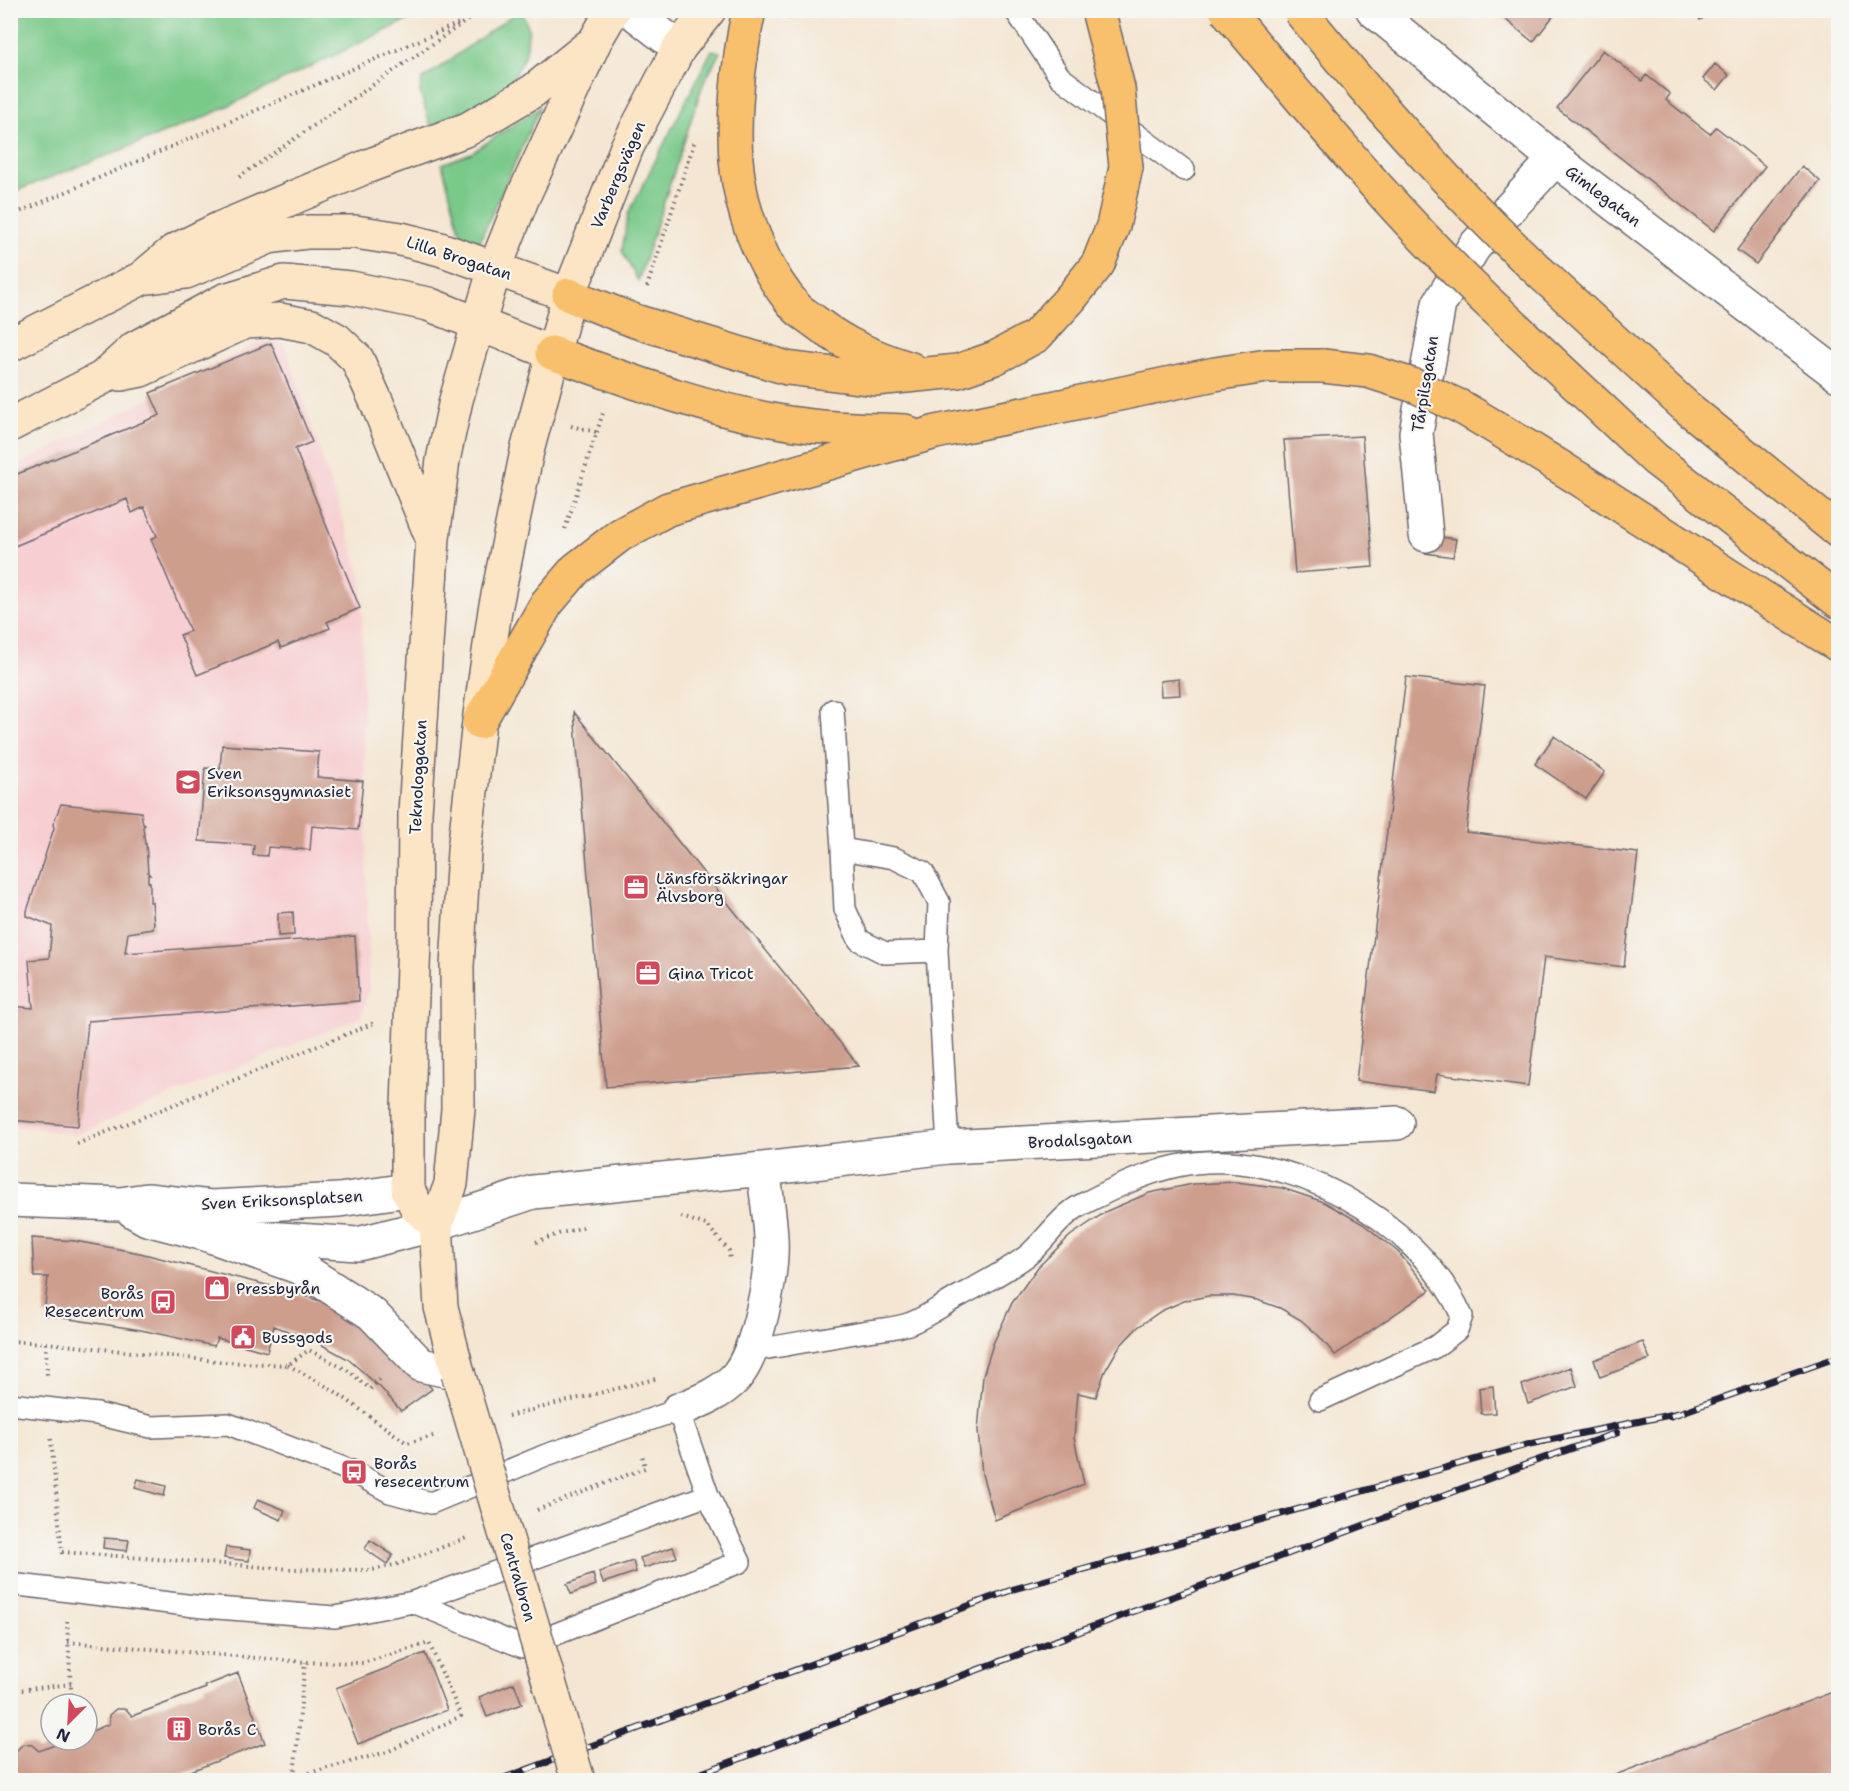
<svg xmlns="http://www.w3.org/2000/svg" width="1849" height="1791" viewBox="0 0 1849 1791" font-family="'Shantell Sans',sans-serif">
<rect width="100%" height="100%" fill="#f6f6f2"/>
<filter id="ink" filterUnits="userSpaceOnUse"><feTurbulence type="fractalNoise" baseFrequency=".0167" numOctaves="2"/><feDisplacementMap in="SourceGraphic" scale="12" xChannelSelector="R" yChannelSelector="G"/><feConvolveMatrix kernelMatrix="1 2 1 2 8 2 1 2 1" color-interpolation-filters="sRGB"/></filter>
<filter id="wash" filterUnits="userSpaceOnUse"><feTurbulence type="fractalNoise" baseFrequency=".008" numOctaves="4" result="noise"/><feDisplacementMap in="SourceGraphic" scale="24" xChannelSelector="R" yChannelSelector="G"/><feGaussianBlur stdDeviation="1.35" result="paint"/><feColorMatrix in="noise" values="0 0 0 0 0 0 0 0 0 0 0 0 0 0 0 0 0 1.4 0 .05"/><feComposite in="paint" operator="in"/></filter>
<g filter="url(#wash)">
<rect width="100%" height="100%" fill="#f4e6d2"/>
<path fill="#f7cfd2" d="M263 340 285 345 361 575 369 990 361 1017 76 1134 11 1126V469Z"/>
<path fill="#79c989" stroke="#4e7662" stroke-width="1.5" d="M11 10H427V11L205 117 11 193Z
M518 11H521L529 28 526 52 511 84 464 117 437 127 430 124 420 92 422 80Z
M712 50 720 52 703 84 638 281 622 251 628 214Z
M540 107 478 245 462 239 442 164 471 153Z"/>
<g id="blocks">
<path fill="#ce9e8d" d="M1494 10H1558L1533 42Z
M1695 10H1717L1700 20Z
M1603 50 1642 81 1646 75 1670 94 1666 100 1710 134 1716 127 1765 166 1714 231 1557 108Z
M1715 64 1729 75 1717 90 1703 79Z
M1802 166 1820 181 1756 264 1737 250Z
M271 343 312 442 295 449 360 608 327 622 330 628 281 648 278 642 197 675 180 635 190 631 151 539 157 536 144 507 132 513 127 499 10 548V477L160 415 150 393Z
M1362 436 1373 567 1295 573 1284 440Z
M1427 535 1456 539 1453 557 1425 553Z
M1406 677 1485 686 1466 832 1638 853 1624 967 1544 957 1528 1086 1437 1074 1434 1091 1356 1081Z
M1179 679 1180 695 1161 696 1160 681Z
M574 712 859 1066 606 1087Z
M1554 736 1605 772 1586 799 1535 764Z
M222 745 319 752 317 777 363 781 358 830 312 826 310 850 268 847 267 856 253 855 254 845 199 841 205 768 220 769Z
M61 804 141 812 143 824 145 825 143 827 145 844H146L148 873 150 875H148V882H150V902H152L154 924 153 929 128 933 125 953 355 936 359 1001 88 1021 78 1126 10 1120V1006L33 1008 29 960 49 958 52 926 27 916V911L54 828 53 824Z
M293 912 294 935 278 936V913Z
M1237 1182 1282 1188 1324 1202 1363 1224 1398 1252 1430 1290 1335 1355 1319 1336 1301 1320 1280 1308 1257 1300 1233 1296H1208L1184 1301 1161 1311 1138 1327 1119 1347 1105 1371 1096 1397 1078 1393 1074 1438 1084 1484 995 1520 982 1474 978 1430 983 1376 993 1344 1012 1303 1038 1267 1070 1236 1107 1211 1149 1193 1193 1184Z
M32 1238 75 1241 140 1253 290 1291 329 1304 350 1315 409 1361 432 1389 401 1411 381 1388 348 1359 313 1340 274 1326 267 1352 217 1338 214 1346 141 1330 44 1315 48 1277H34Z
M1643 1342 1650 1359 1600 1377 1594 1360Z
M1571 1367 1577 1386 1528 1404 1522 1385Z
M1493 1386 1495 1413 1481 1414 1479 1388Z
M138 1479 166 1486 164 1496 135 1488Z
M258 1499 285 1510 281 1520 254 1508Z
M104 1538 129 1540 127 1551 103 1548Z
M370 1540 393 1555 387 1564 365 1549Z
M226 1547 250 1550 249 1561 224 1558Z
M673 1547 677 1557 644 1568 640 1558Z
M633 1561 636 1572 603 1583 599 1572Z
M593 1574 596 1585 571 1594 567 1584Z
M425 1653 447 1710 358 1744 336 1688Z
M238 1673 265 1743 167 1780H10V1762L16 1760V1751L23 1744 32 1745 39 1751 69 1740H87V1733L109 1724V1715L116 1709H126L132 1716 206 1688 205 1686Z
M514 1683 522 1704 487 1717 479 1697Z
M1838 1690V1780H1602Z"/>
</g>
</g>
<g filter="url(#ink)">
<use href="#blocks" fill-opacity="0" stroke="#6c6770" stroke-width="1.5"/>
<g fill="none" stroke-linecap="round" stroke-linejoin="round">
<defs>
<path id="lane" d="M1015 10 1060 77 1184 170
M833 710 842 849 894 858 923 872 939 902 937 951 885 953 859 940 845 909 842 849
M937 951 948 1147
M750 1351C788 1345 825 1338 862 1332 877 1329 897 1329 911 1323 926 1317 940 1307 954 1299 979 1285 1006 1272 1028 1255 1046 1240 1060 1216 1081 1205 1110 1190 1144 1173 1177 1166 1283 1143 1418 1219 1462 1316L1457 1330 1435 1347 1320 1400
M10 1404 97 1414 151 1427 228 1424 354 1472 390 1492 431 1503 546 1455 678 1410 708 1495 413 1602 335 1617 203 1607 10 1584
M413 1602 523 1647 740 1562 708 1495"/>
<path id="street" d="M630 10 679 48
M1373 10 1555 159 1838 375
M1426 535 1416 433 1439 304 1474 247 1555 159
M10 1200 120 1204 147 1200 211 1207 339 1200 408 1190
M133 1211 147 1219 205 1234 301 1268 372 1314 421 1365 458 1373
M205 1234 358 1244 436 1224 533 1192 763 1169 948 1147 1397 1123
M678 1410C698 1402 718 1395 734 1379 758 1355 773 1272 771 1238 770 1215 766 1192 763 1169"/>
<path id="secondary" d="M143 277 174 251 221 228 368 166 468 129 533 91 589 46
M10 345 142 278 186 272 269 237 308 232H355L401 239 440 249 569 295
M121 374 141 370 245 322 280 320 312 326 337 340 357 359 377 403 432 538
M10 425 102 378 135 348 225 300 284 282 351 288 428 304 552 353
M436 1224 417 1208 408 1190V1106L414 940 415 813 433 538 443 460 456 400 495 268 523 197 595 41 613 10
M458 1373 441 1307 436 1224 451 1184 458 1109 457 966 464 851 479 722 495 610 527 451 569 295 627 147 679 48 709 10"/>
<path id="highway" d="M749 10C738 60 730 133 739 183 746 225 767 275 796 307 800 312 808 316 814 321 845 345 873 357 911 369
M1543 275 1684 405 1838 531
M569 295 635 321 787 368 875 379 958 371 995 358 1036 336 1070 299
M1501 314 1655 459 1838 601
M552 353C626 379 699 407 777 421 819 429 862 429 905 431
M1461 407C1590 482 1712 567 1838 645
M479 722 547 603 576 569 620 535 668 509 936 432 1215 374 1267 366H1323"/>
</defs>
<use href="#lane" stroke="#6c6770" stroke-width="24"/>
<use href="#street" stroke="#6c6770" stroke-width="36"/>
<use href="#secondary" stroke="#6c6770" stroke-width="36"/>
<use href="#highway" stroke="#6c6770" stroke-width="36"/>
<path stroke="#6c6770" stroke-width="4" stroke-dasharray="1.5 4.5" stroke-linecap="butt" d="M788 19 791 10
M239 177 482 10
M10 216 462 22
M647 287 695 140
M571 426 596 432
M565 529 604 410
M77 1144 374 1023
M681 1217 707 1225 729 1251 730 1260
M536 1242 561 1233 584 1227
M10 1341 46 1343 225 1362 288 1365 309 1350 349 1371 370 1389 382 1377
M46 1343 47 1377
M288 1365 333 1390 407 1443 437 1435
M508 1416 655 1379
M51 1439 62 1554
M537 1510 645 1468 642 1454
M62 1552 291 1569 372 1570 398 1564 469 1537
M67 1621 72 1704
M68 1642 305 1662 363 1663 429 1643 461 1716 387 1752 283 1780
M10 1691 72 1684
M294 1776 305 1662"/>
<use href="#lane" stroke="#fff" stroke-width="21"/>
<use href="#street" stroke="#fff" stroke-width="33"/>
<use href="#secondary" stroke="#fce5c4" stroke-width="33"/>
<use href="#highway" stroke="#f8bf6c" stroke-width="33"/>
<defs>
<path id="rail" d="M1671 1416 1838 1357
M499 1780 1014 1589 1530 1444 1679 1413
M683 1780 1541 1459 1617 1433"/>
</defs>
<use href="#rail" stroke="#22223b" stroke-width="7"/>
<use href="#rail" stroke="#f6f6f2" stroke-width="4.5" stroke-dasharray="14" stroke-linecap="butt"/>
<defs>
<path id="secondary-bridge" d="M458 1373 578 1780"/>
<path id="highway-bridge" d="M1226 10C1314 114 1401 222 1501 314
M1299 10C1376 103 1455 194 1543 275
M1070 299 1098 264 1113 226 1126 167 1118 88 1098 10
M1323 366 1368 371 1415 386 1461 407"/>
</defs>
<use href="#secondary-bridge" stroke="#6c6770" stroke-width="36" stroke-linecap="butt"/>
<use href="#highway-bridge" stroke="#6c6770" stroke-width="36" stroke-linecap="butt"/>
<use href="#secondary-bridge" stroke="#fce5c4" stroke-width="33"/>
<use href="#highway-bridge" stroke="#f8bf6c" stroke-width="33"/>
</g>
</g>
<defs>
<symbol id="school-square" viewBox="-11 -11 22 22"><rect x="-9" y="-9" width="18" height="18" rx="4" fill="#d1495b" stroke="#f6f6f2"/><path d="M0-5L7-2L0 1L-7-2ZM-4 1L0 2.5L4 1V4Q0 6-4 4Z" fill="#fff"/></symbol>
<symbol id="office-square" viewBox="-11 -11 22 22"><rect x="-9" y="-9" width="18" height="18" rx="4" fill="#d1495b" stroke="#f6f6f2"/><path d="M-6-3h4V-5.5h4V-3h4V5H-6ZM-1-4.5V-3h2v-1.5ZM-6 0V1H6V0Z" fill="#fff"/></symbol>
<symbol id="shop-square" viewBox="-11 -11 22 22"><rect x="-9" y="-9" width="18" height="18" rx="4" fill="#d1495b" stroke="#f6f6f2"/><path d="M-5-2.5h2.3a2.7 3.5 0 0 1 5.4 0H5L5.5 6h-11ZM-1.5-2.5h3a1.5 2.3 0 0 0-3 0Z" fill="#fff"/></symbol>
<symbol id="bus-square" viewBox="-11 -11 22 22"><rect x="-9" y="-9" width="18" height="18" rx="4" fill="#d1495b" stroke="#f6f6f2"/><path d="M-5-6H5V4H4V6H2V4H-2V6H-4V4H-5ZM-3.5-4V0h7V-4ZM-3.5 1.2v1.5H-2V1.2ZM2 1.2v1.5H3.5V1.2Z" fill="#fff"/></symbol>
<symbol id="civic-square" viewBox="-11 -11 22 22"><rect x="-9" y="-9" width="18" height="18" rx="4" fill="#d1495b" stroke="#f6f6f2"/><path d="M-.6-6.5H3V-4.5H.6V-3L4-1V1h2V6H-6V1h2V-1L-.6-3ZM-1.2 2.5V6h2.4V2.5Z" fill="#fff"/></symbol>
<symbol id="building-square" viewBox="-11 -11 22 22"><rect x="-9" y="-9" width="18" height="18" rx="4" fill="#d1495b" stroke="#f6f6f2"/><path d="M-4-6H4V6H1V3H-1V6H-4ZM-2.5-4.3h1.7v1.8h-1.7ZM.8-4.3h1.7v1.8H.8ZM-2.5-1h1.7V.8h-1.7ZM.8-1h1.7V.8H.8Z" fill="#fff"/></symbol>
</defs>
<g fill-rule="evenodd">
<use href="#school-square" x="173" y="767" width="30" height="30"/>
<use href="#office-square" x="621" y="872" width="30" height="30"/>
<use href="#office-square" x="633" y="958" width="30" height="30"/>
<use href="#shop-square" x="202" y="1273" width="30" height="30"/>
<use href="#bus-square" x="148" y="1287" width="30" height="30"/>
<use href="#civic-square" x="228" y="1322" width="30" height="30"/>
<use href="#bus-square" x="339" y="1457" width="30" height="30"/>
<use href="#building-square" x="164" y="1714" width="30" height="30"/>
</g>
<g text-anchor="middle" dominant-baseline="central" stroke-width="4.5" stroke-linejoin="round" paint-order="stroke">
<g font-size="16" fill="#22223b" stroke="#f6f6f2">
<text transform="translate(618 175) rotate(-67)">Varbergsvägen</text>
<text transform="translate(1603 196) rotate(37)">Gimlegatan</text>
<text transform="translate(459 258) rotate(18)">Lilla Brogatan</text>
<text transform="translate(1425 384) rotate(-81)">Tårpilsgatan</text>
<text transform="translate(418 777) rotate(-87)">Teknologgatan</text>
<text transform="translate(1080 1140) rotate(-3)">Brodalsgatan</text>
<text transform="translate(282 1200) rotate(-3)">Sven Eriksonsplatsen</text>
<text transform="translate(518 1577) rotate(74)">Centralbron</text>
</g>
<g font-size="16" fill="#22223b" stroke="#f6f6f2" text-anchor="start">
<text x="207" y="773">Sven<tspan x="207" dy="18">Eriksonsgymnasiet</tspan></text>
<text x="656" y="878">Länsförsäkringar<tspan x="656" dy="18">Älvsborg</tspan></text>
<text x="668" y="973">Gina Tricot</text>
<text x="236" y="1288">Pressbyrån</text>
<text x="144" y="1293" text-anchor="end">Borås<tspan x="144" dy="18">Resecentrum</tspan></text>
<text x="262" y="1337">Bussgods</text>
<text x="374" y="1463">Borås<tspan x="374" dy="18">resecentrum</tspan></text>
<text x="198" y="1729">Borås C</text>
</g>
</g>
<rect width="1849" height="1791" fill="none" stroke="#f6f6f2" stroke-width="36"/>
<g transform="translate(69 1722) rotate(204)"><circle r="28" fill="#f6f6f2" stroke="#a1a1a9" stroke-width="1.5"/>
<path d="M0-4.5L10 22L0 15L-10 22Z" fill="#d1495b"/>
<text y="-9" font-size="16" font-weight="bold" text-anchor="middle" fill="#22223b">N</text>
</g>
</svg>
